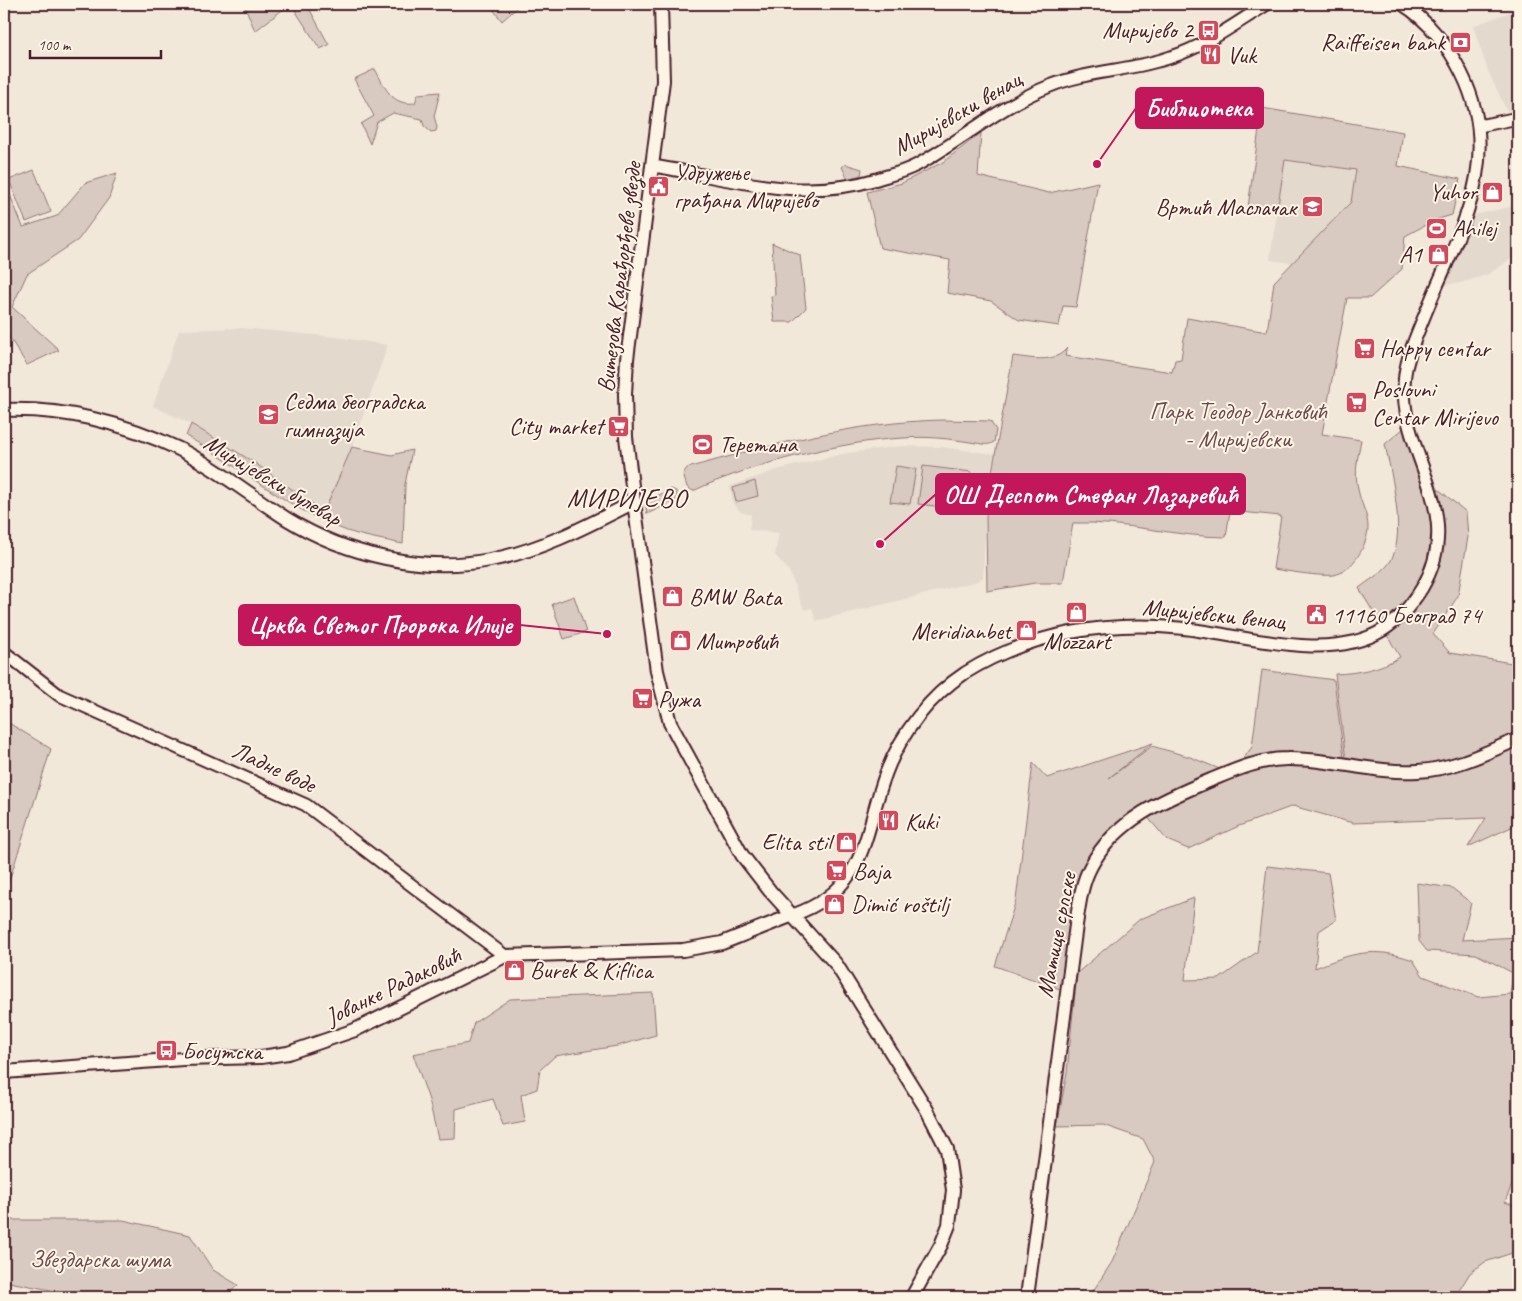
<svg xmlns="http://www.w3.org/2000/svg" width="1522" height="1301" viewBox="0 0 1522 1301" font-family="Caveat,sans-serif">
<rect width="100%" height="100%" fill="#f1e8da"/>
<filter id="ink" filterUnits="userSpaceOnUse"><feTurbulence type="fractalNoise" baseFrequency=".02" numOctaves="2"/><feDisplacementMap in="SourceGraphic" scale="10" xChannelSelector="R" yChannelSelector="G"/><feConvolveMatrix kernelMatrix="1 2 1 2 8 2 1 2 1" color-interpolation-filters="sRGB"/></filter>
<g filter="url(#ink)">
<path fill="#e4d9cd" d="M1518 9V109L1507 111 1488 71 1473 26Z
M1284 160 1356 170 1351 202 1292 263 1270 260Z
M1518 205V254L1487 275 1460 283 1445 285 1474 215Z
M242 328 336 337 388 345 352 447 324 512 255 463 191 424 153 406 179 330Z
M902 446 942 447 994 454 988 483 983 577 978 581 816 621 812 608 804 610 789 571 775 555 779 533 749 530 751 515 741 512 733 504 730 486 780 469 847 453Z"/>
<path fill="#d8cac0" stroke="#917476" d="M244 4H290L255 31Z
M291 4H315L310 10 329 45 320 49Z
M489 4H521L502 21Z
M375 69C385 87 391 106 415 103L418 94 440 92 434 116 437 127 436 131 431 132 424 126 422 119 393 113 377 122 370 144 361 124 374 116 354 79Z
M1262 108 1403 132 1398 166 1460 179 1452 215 1435 220 1405 236 1402 269 1370 298H1347L1322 434 1361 440C1358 456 1354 472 1358 489 1360 502 1368 514 1368 527 1368 544 1353 571 1334 575 1321 577 1287 571 1273 569L1281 516 1230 511 1226 537C1175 537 1124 521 1073 523L1063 583H1035L987 591 986 516 991 477 1013 356C1030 358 1055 364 1067 348L1065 356 1172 372 1175 360 1181 359 1187 318 1267 332 1274 282 1351 202 1356 170 1285 160 1277 212 1248 207Z
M981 133 978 176 1049 193 1098 182 1076 307 1063 306 1059 326 1019 320 991 301 947 293 950 260 880 248 867 192 902 183 943 162Z
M845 164 862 169 861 175 848 179 842 167Z
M34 170 51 212 26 222 9 180Z
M117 173 109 198 78 240 27 274 12 307 59 350 27 365 4 329V180L23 227 57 216 85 183Z
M772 243 800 255 806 308 792 322H774L771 296 775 295Z
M942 420 990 421 996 430 994 442C988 446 983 444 976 443 952 439 928 436 904 438 842 441 748 465 693 491L687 487 683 474 687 468C771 445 854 422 942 420Z
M1410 423 1431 483 1466 512 1468 537 1458 596 1433 634 1450 653 1518 664V736L1486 750 1418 768 1346 760 1335 674C1358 673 1380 669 1400 657L1359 588C1368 581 1379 575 1387 566 1409 542 1391 474 1385 444Z
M191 424 255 463 324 512 352 447 392 455 412 450 405 484 403 544C385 540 365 537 347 531 289 510 240 466 186 436Z
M896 466 916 469 910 504 890 502Z
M923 466 972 472 967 510 918 504Z
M755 481 758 496 736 502 733 488Z
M671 489 676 491 678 499 647 514 645 502Z
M574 596 586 632 564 639 552 604Z
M1262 670 1334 680 1345 766 1404 774 1518 742V824L1468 847 1486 818 1353 823 1293 806 1239 826 1188 849 1167 840 1139 807 1097 847 1063 990 995 966 1016 900 1033 763 1047 778 1153 743 1109 778 1152 746 1190 757 1232 774 1252 747Z
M4 720 51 749 4 897Z
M1267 866 1328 873 1336 920 1319 931 1315 968C1352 953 1373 946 1413 960L1423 976 1478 997 1510 994 1513 973 1476 954 1427 951 1419 941 1417 883 1452 888 1471 903 1462 940 1518 937V1159L1513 1182 1505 1202 1518 1207V1251L1485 1262 1470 1273 1455 1297H1091L1093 1291 1112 1262 1155 1162 1143 1139 1103 1125 1057 1126 1067 1072 1077 973 1140 919 1194 898 1185 980 1219 979 1257 952Z
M653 993 656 1035 617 1046 555 1056 540 1070 537 1089 521 1095 525 1122 503 1126 493 1099 456 1109 455 1138 438 1139 429 1100 413 1054 468 1043 474 1023 510 999Z
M4 1220H123L190 1235 213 1270 238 1285 225 1297H87L4 1281Z"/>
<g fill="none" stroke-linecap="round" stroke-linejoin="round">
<defs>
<path id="tertiary" d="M1479 126 1518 118
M653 166C731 178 798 203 877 179 890 175 904 172 917 165 962 140 1001 105 1050 86 1089 70 1132 71 1171 57 1206 46 1236 23 1267 4
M4 652 59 695 306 805 505 956
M793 915C869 888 863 834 886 773 901 733 930 696 965 673 1029 633 1106 621 1179 628 1242 634 1327 664 1383 630 1399 620 1412 604 1422 588 1469 509 1395 452 1405 374 1408 353 1418 332 1426 312 1458 232 1505 161 1462 74 1449 47 1428 20 1402 4"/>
<path id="secondary" d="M661 4 663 81 627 359 625 394 626 437 634 502 657 671 670 723 742 855 770 891 836 964 927 1110 947 1149 953 1190 949 1225 941 1245 912 1297
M4 410C64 408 125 423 179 449 217 468 251 496 287 519 346 555 422 573 490 560 540 551 589 525 634 502
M4 1072 183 1059 261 1057 288 1053 355 1030 505 956 683 950 722 943 793 915
M1027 1297 1076 925C1079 906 1081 884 1091 866 1115 820 1165 799 1211 780 1235 770 1260 759 1287 759 1331 758 1374 774 1418 771 1454 769 1486 753 1518 739"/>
</defs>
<use href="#tertiary" stroke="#4a1f2b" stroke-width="15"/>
<use href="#secondary" stroke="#4a1f2b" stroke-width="16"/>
<use href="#tertiary" stroke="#fcf5e5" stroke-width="11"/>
<use href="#secondary" stroke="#fcf5e5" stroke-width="12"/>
</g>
</g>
<defs>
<symbol id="bus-square" viewBox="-11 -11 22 22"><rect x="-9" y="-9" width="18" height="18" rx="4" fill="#d1495b" stroke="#fcf5e5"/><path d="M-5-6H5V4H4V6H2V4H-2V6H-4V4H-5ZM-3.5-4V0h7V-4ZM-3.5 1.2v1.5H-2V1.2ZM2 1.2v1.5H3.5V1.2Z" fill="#fff"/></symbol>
<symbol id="bank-square" viewBox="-11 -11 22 22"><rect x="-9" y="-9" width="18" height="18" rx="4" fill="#d1495b" stroke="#fcf5e5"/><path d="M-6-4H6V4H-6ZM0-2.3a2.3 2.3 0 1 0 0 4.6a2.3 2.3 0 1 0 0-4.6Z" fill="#fff"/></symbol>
<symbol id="restaurant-square" viewBox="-11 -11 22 22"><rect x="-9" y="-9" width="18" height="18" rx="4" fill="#d1495b" stroke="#fcf5e5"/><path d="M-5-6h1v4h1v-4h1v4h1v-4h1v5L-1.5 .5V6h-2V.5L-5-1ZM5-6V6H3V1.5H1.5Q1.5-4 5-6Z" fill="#fff"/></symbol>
<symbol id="civic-square" viewBox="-11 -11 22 22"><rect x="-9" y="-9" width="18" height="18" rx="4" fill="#d1495b" stroke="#fcf5e5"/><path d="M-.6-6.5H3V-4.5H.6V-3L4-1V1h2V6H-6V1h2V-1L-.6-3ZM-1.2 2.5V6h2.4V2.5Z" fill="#fff"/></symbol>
<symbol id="shop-square" viewBox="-11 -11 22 22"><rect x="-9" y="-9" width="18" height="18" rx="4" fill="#d1495b" stroke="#fcf5e5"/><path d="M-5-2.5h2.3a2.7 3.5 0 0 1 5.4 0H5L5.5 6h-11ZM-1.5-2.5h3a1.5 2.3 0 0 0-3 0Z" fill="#fff"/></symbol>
<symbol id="school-square" viewBox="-11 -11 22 22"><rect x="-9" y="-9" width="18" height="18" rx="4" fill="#d1495b" stroke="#fcf5e5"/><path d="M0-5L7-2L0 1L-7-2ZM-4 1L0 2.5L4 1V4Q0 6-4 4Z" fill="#fff"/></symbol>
<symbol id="stadium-square" viewBox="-11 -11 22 22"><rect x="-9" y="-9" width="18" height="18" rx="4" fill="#d1495b" stroke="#fcf5e5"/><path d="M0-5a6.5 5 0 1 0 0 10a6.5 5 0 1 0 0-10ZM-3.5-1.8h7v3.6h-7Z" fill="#fff"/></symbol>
<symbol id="supermarket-square" viewBox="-11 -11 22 22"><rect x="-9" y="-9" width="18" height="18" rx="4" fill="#d1495b" stroke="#fcf5e5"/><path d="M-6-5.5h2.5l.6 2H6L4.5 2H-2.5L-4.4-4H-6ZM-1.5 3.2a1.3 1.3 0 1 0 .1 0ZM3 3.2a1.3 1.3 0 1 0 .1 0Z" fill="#fff"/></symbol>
</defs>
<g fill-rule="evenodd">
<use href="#bus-square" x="1196" y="18" width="25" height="25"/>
<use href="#bank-square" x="1448" y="30" width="25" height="25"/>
<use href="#restaurant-square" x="1198" y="42" width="25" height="25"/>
<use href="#civic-square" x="646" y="174" width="25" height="25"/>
<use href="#shop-square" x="1480" y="180" width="25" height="25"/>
<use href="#school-square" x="1300" y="194" width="25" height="25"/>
<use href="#stadium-square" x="1424" y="216" width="25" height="25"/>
<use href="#shop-square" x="1426" y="242" width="25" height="25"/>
<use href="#supermarket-square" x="1352" y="336" width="25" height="25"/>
<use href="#supermarket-square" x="1344" y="390" width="25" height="25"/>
<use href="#school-square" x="256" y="402" width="25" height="25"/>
<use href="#supermarket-square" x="606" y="414" width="25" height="25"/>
<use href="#stadium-square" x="690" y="432" width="25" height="25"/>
<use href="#shop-square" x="660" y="584" width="25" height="25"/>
<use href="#shop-square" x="1064" y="600" width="25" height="25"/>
<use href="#civic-square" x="1304" y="602" width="25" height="25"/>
<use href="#shop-square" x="1014" y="618" width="25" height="25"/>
<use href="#shop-square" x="668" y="628" width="25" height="25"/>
<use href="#supermarket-square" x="630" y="686" width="25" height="25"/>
<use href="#restaurant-square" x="876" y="808" width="25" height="25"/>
<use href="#shop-square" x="834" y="830" width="25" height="25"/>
<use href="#supermarket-square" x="824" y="858" width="25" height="25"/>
<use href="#shop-square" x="822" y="892" width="25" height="25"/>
<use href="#shop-square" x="502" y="958" width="25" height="25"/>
<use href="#bus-square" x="154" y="1038" width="25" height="25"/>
</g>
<g text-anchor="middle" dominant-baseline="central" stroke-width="4" stroke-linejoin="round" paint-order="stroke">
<g font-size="24" fill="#4a1f2b" stroke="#fcf5e5" text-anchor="start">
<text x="1193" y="30" text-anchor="end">Миријево 2</text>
<text x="1445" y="42" text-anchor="end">Raiffeisen bank</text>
<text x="1227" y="55">Vuk</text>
<text x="674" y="172">Удружење<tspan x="674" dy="28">грађана Миријево</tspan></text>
<text x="1477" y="192" text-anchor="end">Yuhor</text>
<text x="1296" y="207" text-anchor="end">Вртић Маслачак</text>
<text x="1452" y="228">Ahilej</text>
<text x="1422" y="254" text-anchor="end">A1</text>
<text x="1380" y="348">Happy centar</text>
<text x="1372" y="389">Poslovni<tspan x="1372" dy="28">Centar Mirijevo</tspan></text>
<text x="284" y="401">Седма београдска<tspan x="284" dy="28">гимназија</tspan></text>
<text x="603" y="426" text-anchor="end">City market</text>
<text x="719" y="444">Теретана</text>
<text x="689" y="597">BMW Bata</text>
<text x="1332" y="615">11160 Београд 74</text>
<text x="1011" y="631" text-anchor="end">Meridianbet</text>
<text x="696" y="641">Митровић</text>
<text x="1077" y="641" text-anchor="middle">Mozzart</text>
<text x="658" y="699">Ружа</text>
<text x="905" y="821">Kuki</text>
<text x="831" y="842" text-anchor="end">Elita stil</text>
<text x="853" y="871">Baja</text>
<text x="851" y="904">Dimić roštilj</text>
<text x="530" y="970">Burek &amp; Kiflica</text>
<text x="182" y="1051">Босутска</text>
</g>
<g font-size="24" fill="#4a1f2b" stroke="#fcf5e5">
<text transform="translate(957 113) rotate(-30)">Миријевски венац</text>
<text transform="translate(619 277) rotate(-83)">Витезова Карађорђеве звезде</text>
<text transform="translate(273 480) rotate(31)">Миријевски булевар</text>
<text transform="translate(1214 614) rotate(6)">Миријевски венац</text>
<text transform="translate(274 767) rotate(25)">Ладне воде</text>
<text transform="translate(1056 935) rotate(-79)">Матице српске</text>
<text transform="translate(393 986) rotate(-26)">Јованке Радаковић</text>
</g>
<g font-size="24" fill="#6e4a50" stroke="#fcf5e5">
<text x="1238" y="411">Парк Теодор Јанковић<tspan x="1238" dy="28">- Миријевски</tspan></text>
<text x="100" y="1259">Звездарска шума</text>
</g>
<g font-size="26" letter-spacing="1" fill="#4a1f2b" stroke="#fcf5e5">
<text x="627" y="498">МИРИЈЕВО</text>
</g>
</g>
<path fill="none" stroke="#c2185b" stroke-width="2" d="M1097 164L1136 108M880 544L936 494M607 634L520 625"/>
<g fill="#c2185b" stroke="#fcf5e5" stroke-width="2">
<circle cx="1097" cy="164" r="5"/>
<circle cx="880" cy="544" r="5"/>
<circle cx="607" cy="634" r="5"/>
</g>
<g fill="#c2185b" stroke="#c2185b" stroke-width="2">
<rect x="1136" y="88" width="127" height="40" rx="5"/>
<rect x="936" y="474" width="309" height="40" rx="5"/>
<rect x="239" y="605" width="281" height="40" rx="5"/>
</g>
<g font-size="25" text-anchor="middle" font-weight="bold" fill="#fff">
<text x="1199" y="116">Библиотека</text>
<text x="1091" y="503">ОШ Деспот Стефан Лазаревић</text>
<text x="380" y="633">Црква Светог Пророка Илије</text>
</g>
<rect width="1522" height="1301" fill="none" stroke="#fcf5e5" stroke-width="20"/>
<rect x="10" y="10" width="1502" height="1281" fill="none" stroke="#4a1f2b" stroke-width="2" filter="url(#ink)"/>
<path d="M30 50v8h131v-8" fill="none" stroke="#4a1f2b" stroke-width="2.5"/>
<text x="38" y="50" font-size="15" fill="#4a1f2b" stroke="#fcf5e5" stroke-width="4" paint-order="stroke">100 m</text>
</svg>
